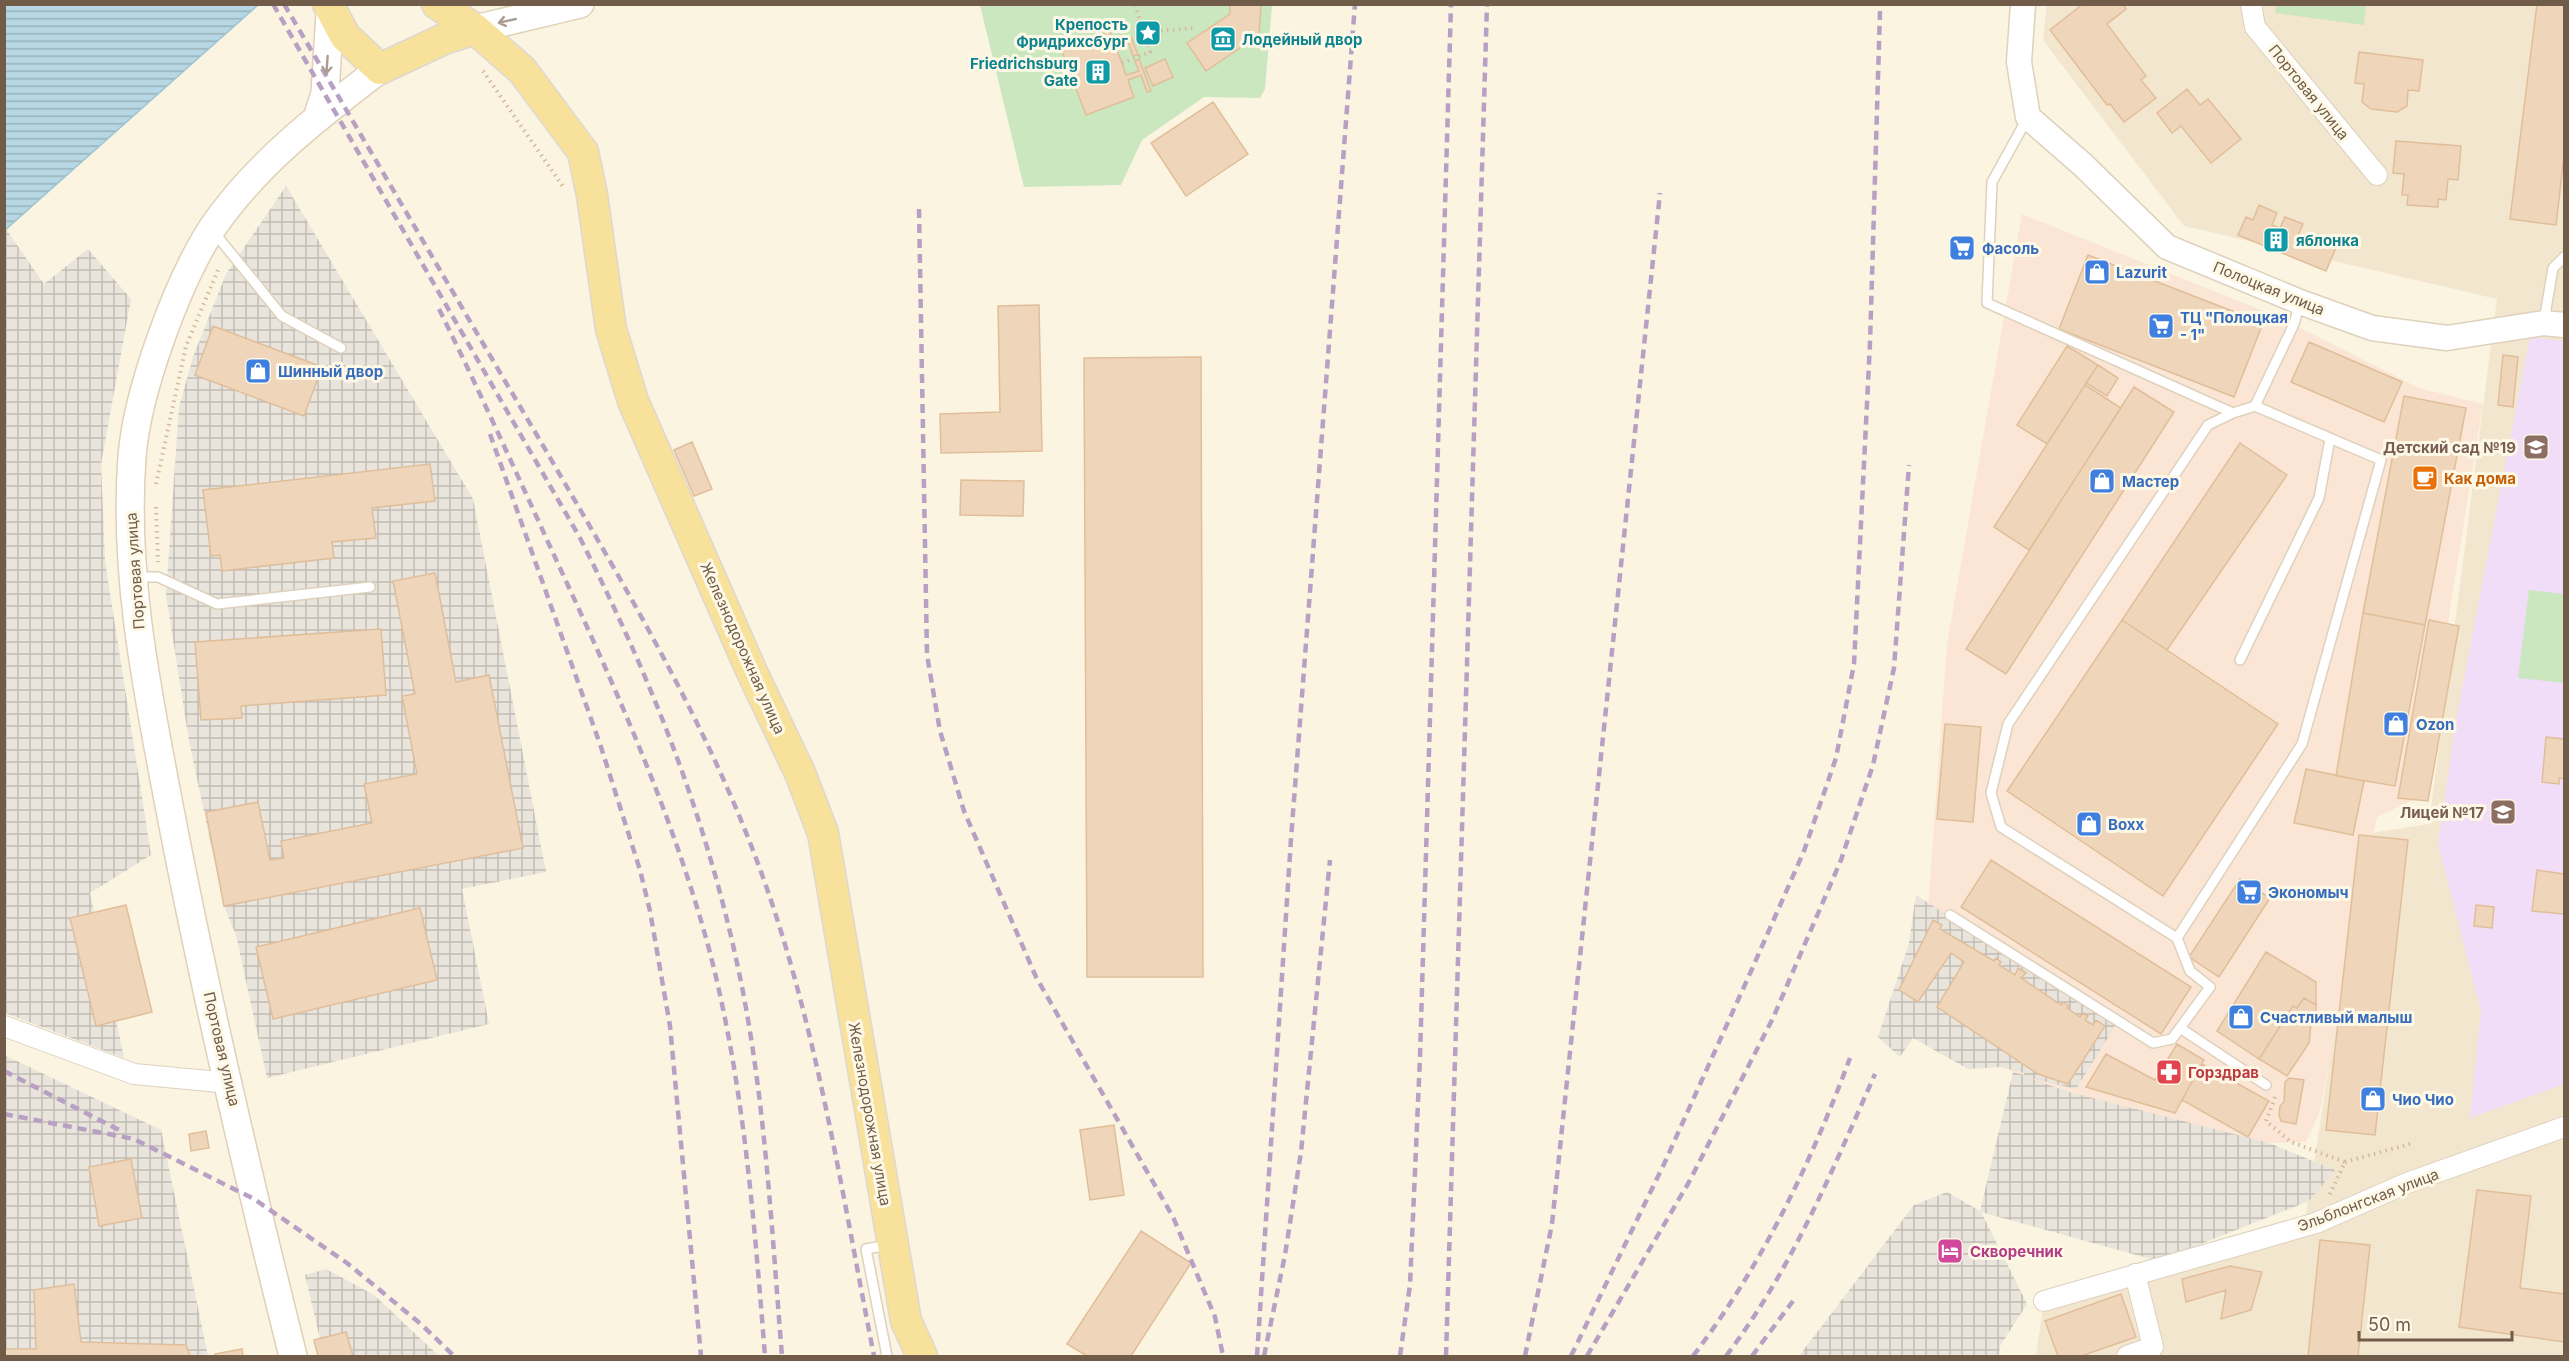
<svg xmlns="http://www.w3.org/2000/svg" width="2569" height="1361" viewBox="0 0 2569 1361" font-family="Inter,sans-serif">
<defs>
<pattern id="industrial-grid" width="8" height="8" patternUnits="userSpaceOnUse" patternTransform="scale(1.5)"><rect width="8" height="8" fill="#e9e4dc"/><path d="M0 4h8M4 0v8" fill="none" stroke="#c1bcb4"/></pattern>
<pattern id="water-rules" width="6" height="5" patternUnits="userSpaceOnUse" patternTransform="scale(1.5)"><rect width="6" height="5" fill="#b6d7e3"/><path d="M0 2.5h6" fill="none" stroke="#98b2ba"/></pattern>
</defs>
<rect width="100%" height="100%" fill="#fbf4e0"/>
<path fill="#f2e6cf" d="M2047 5H2564V1356H2036L2044 1301 2304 1227 2365 834 2429 824 2497 299 2184 226 2043 40Z"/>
<path fill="#fbe5d4" d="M2022 214 2281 318 2419 388 2483 404 2420 797 2377 817 2320 1111 2306 1142 2269 1143 2245 1139 2065 1091 2013 1072 1892 995 1927 924 1947 644Z"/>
<path fill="url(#industrial-grid)" d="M286 186 473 499 546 872 462 889 489 1024 267 1078 236 935 224 906 189 741 166 595 179 407 193 357 226 274Z
M6 229 44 284 88 249 131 299 101 464 105 561 151 855 90 893 124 1058 5 1013Z
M1916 895 2117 1023 2076 1089 2030 1078 2065 1091 2269 1143 2335 1170 2309 1201 2158 1261 1981 1212 2027 1304 2000 1346 1999 1356H1799L1914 1205 1947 1192 1980 1211 2013 1072 2024 1075V1073L2001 1067 1968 1069 1913 1038 1900 1057 1878 1037 1909 943Z
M4 1055 161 1130 208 1356H5Z
M326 1269 374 1295 439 1356H324L305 1275Z"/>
<path fill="#f1ddf7" d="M2530 337 2564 341V1084L2470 1118 2481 1011 2438 844 2457 715Z"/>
<path fill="#cbe7c0" d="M980 5H1272L1265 89 1260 98 1204 97 1142 140 1121 185 1024 187Z
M2276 5V4L2366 5 2364 25 2275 13Z
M2529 590 2564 594V683L2518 678Z"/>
<path fill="url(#water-rules)" stroke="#9dc5d4" stroke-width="1.5" d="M5 4H258V5L5 230Z"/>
<path fill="#efd5b9" stroke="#e1be9a" stroke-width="1.5" d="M1230 4H1261L1259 35 1206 71 1187 43 1230 14Z
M2083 4H2123L2126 9 2107 24 2146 76 2141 80 2156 98 2124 122 2110 104 2107 105 2050 30Z
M2537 4H2564V156L2556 225 2510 219Z
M1110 31 1114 43 1131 37 1138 55 1133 56 1129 44 1116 48 1122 63 1126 75 1139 71 1135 61 1139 59 1151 91 1147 92 1141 75 1128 80 1134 97 1086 115 1061 49Z
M2359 52 2423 60 2419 91 2408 90 2407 106 2397 112 2371 109 2362 102 2364 84 2355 83Z
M1165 59 1173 77 1153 86 1145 68Z
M2187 89 2200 105 2208 99 2241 139 2211 163 2181 126 2172 133 2157 113Z
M1213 102 1248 154 1186 196 1151 143Z
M2396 141 2461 146 2458 180 2448 179 2446 200 2438 199V207L2407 205 2408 195H2402L2404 174 2393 173Z
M2259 205 2277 213 2272 225 2280 228 2285 217 2303 224 2297 238 2313 245 2318 234 2338 243 2326 271 2238 235 2246 217 2253 220Z
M2088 255 2263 323 2234 397 2059 329Z
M1039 305 1042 451 941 453 940 414 1000 412 998 306Z
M213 326 322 367 304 416 195 375Z
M2309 342 2402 382 2384 422 2291 382Z
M2067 346 2098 365 2047 444 2017 425Z
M2503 355 2518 357 2513 407 2498 405Z
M1201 357 1203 977H1087L1084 358Z
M2098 365 2118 378 2107 396 2086 383Z
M2085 385 2121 408 2029 550 1994 527Z
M2134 387 2174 412 2006 674 1966 649Z
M2404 396 2466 408 2425 625 2363 613Z
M692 442 712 489 694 496 674 450Z
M2240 443 2287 475 2167 650 2122 620Z
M430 464 435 501 372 508 376 538 332 542 334 558 222 571 220 555 211 556 203 490Z
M961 480 1024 481 1023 516 960 515Z
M435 573 456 682 489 675 523 848 224 906 206 812 258 802 270 860 284 858 281 841 372 823 364 784 417 774 402 696 415 694 393 581Z
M2363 613 2425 625 2395 786 2336 776Z
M2122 620 2278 724 2163 896 2007 791Z
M2429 620 2459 626 2428 801 2398 798Z
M381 629 386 695 241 706 242 718 201 720 195 642Z
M1945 724 1981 727 1973 822 1937 819Z
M2546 737 2564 739V779L2559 778V784L2542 782Z
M2306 769 2364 781 2353 835 2294 823Z
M2359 835 2408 840 2375 1135 2326 1130Z
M1991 860 2191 987 2161 1034 1961 907Z
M2537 870 2564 874V914L2532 911Z
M2240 879 2270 898 2219 977 2189 957Z
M126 905 152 1012 96 1026 70 918Z
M2476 905 2494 907 2492 928 2474 926Z
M420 908 437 980 273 1019 256 947Z
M1933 920 1942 925 1940 929 1994 961 1996 958 2001 962 1999 965 2015 975 2018 968 2026 973 2021 978 2061 1005 2063 1002 2069 1006 2067 1008 2080 1017 2083 1013 2088 1016 2085 1020 2093 1025 2096 1020 2105 1026 2068 1084 2038 1074 1937 1007 1964 962 1951 953 1918 1002 1899 990Z
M2266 952 2316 982V1005L2304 998 2297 1008 2293 1006 2259 1059 2217 1031Z
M2304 998 2316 1005V1014L2311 1023 2309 1043 2287 1076 2259 1059 2293 1006 2297 1008Z
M2177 1044 2204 1060 2175 1113 2086 1087 2106 1054 2155 1080Z
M2202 1064 2269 1101 2248 1137 2182 1100Z
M2289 1078 2304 1080 2296 1124 2281 1121 2279 1115 2280 1106 2284 1102 2285 1082Z
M1114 1125 1124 1195 1090 1200 1080 1130Z
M206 1131 209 1148 191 1151 189 1134Z
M131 1159 142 1218 99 1226 89 1167Z
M2477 1190 2531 1196 2520 1288 2564 1294V1342L2459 1327Z
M1141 1231 1191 1263 1131 1356H1087L1067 1344Z
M2320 1240 2370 1245 2358 1356H2308Z
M2230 1266 2262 1272 2251 1310 2221 1319 2226 1290 2186 1302 2182 1279Z
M74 1284 81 1342 186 1345 190 1356H4V1349H36L34 1290Z
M2121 1294 2136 1337 2081 1356H2058L2045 1321Z
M346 1332 353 1356H318L314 1340Z
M242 1349 243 1356H216L215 1354Z"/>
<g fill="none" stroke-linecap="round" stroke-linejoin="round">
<defs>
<path id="service" d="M2027 119 1992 182 1987 303 2233 413
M213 231 282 316 341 348
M2544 321 2553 268 2564 257
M135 577H158L217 604 370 587
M2240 660 2319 498 2330 439
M1950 915 2153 1043 2172 1039 2210 987 2190 971 2177 938 2302 744 2381 460 2255 406 2294 324 2300 302
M2177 938 2001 827 1991 793 2008 724 2208 425 2233 413 2255 406
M2180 1028 2266 1085
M887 1356 866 1249 889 1245"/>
<path id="minor" d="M2251 4 2255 27 2377 175
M4 1026 134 1074 230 1083
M2044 1301 2316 1223 2407 1183 2564 1127
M2127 1356 2153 1347 2135 1274"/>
<path id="tertiary" d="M2023 4 2019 62 2028 117 2083 165 2167 247 2300 302 2372 328 2447 338 2544 323 2564 325"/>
<path id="secondary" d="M475 29 580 4
M318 115 325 93 330 13
M293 1356C248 1176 205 993 170 810 148 694 123 577 132 457 137 392 177 282 213 227 256 164 320 115 380 69"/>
<path id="primary" d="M328 4 345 36 380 69 444 39 475 29
M437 4 475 29 522 70 583 152 592 195 611 329 633 401 751 670 800 773 823 833 906 1321 922 1356"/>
</defs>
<use href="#service" stroke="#ded1bd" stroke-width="12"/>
<use href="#minor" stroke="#ded1bd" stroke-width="22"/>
<use href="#tertiary" stroke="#ded1bd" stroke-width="27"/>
<use href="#secondary" stroke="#e0d0b8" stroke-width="30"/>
<use href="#primary" stroke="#ddd8d3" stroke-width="33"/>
<path stroke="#d3b99d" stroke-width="4" stroke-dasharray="1.5 4.5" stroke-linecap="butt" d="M1143 32 1196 28
M1122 63 1150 52 1135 4
M483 71 564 188
M156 484 186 346 218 270
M156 507 158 562
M2275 1097 2266 1121 2291 1142 2345 1162 2329 1196
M2345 1162 2410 1144"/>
<use href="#service" stroke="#fff" stroke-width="9"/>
<use href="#minor" stroke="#fff" stroke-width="20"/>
<use href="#tertiary" stroke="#fff" stroke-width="24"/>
<use href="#secondary" stroke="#fff" stroke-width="27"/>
<use href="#primary" stroke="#f8e19a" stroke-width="30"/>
<path stroke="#b7a0c3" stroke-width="4.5" stroke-dasharray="9 6" stroke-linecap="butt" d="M273 4 580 538C655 686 711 829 743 992 766 1112 772 1235 782 1356
M284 4C369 148 453 293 538 437 619 577 704 716 760 869 817 1025 842 1194 874 1356
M919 209 927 655 940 731 964 811 1036 977 1173 1217 1215 1317 1223 1356
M439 309C481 394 520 481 559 566 617 691 673 816 709 949 744 1083 754 1220 765 1356
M490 434 601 747 640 870 650 911 670 1026 701 1356
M4 1071 123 1132
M4 1114 134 1139 254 1199 347 1263 422 1325 454 1356
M1257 1356 1291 839 1355 4
M1264 1356 1285 1255 1301 1152 1330 860
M1400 1356 1410 1285 1420 1057 1451 4
M1446 1356 1487 4
M1525 1356 1552 1224 1660 193
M1571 1356 1664 1164 1752 969 1804 851 1836 758 1854 664 1870 343 1880 11
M1587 1356 1689 1182 1773 1018 1841 860 1873 765 1894 668 1909 465
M1693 1356C1761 1267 1811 1163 1850 1058
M1726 1356C1791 1271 1832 1171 1875 1074
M1752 1356 1793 1301"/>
</g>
<defs><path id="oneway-shaft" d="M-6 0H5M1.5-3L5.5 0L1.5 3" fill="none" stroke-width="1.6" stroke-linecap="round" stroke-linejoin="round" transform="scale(1.5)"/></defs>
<g stroke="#a99d92">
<use href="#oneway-shaft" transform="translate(507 21) rotate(167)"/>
<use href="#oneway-shaft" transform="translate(327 65) rotate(94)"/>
</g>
<defs>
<symbol id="sight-square" viewBox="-11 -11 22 22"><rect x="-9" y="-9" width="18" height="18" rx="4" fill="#0f9aa8" stroke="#fef8e6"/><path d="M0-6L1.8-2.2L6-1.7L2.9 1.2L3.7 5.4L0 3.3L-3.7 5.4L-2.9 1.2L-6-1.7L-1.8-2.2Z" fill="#fff"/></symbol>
<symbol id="museum-square" viewBox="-11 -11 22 22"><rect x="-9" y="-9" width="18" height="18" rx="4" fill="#0f9aa8" stroke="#fef8e6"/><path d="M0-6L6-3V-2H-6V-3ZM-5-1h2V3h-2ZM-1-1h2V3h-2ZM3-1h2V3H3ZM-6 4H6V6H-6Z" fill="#fff"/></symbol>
<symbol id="building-square" viewBox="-11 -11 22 22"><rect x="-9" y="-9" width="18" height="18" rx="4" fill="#0f9aa8" stroke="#fef8e6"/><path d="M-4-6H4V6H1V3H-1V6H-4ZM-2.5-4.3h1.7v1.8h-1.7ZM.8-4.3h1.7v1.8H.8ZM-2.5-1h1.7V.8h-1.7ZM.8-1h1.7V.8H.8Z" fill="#fff"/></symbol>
<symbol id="supermarket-square" viewBox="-11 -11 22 22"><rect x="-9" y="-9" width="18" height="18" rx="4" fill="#3f7fe0" stroke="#fef8e6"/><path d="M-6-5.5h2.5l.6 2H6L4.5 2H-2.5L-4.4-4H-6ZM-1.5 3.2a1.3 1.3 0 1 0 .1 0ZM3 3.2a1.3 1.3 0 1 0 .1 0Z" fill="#fff"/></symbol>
<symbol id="shop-square" viewBox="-11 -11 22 22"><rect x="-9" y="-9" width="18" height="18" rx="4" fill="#3f7fe0" stroke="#fef8e6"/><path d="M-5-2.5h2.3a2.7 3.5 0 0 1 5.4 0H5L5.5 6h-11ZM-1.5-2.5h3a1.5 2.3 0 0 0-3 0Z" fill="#fff"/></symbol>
<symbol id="school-square" viewBox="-11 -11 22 22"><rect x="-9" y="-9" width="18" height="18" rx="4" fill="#8d6e63" stroke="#fef8e6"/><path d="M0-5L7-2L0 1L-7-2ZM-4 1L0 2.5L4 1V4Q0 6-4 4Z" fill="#fff"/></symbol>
<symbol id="cafe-square" viewBox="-11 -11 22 22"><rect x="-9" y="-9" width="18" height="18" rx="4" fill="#e8710a" stroke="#fef8e6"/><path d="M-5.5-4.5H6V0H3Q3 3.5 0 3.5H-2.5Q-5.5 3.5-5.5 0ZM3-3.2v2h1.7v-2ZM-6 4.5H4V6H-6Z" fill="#fff"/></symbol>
<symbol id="pharmacy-square" viewBox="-11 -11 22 22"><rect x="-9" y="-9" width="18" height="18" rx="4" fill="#e0444e" stroke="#fef8e6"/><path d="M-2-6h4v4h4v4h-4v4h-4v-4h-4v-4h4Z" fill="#fff"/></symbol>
<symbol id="hotel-square" viewBox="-11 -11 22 22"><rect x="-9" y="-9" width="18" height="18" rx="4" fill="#d1479c" stroke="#fef8e6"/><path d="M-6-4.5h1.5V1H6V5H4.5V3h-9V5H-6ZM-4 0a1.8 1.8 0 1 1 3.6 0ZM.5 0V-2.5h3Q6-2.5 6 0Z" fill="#fff"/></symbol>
</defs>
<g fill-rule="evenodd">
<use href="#sight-square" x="1133" y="18" width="30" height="30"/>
<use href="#museum-square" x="1208" y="24" width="30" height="30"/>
<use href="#building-square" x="1083" y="57" width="30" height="30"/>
<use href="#building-square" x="2261" y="225" width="30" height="30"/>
<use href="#supermarket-square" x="1947" y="233" width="30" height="30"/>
<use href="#shop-square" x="2082" y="257" width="30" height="30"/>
<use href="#supermarket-square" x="2146" y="311" width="30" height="30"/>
<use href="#shop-square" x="243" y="356" width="30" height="30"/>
<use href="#school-square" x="2521" y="432" width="30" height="30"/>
<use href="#cafe-square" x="2410" y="463" width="30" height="30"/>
<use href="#shop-square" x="2087" y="466" width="30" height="30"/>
<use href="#shop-square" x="2381" y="709" width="30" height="30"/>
<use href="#school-square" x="2488" y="797" width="30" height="30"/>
<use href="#shop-square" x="2074" y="809" width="30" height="30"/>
<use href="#supermarket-square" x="2234" y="877" width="30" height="30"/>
<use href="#shop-square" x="2226" y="1002" width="30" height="30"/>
<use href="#pharmacy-square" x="2154" y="1057" width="30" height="30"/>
<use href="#shop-square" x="2358" y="1084" width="30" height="30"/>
<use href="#hotel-square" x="1935" y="1236" width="30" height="30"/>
</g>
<g text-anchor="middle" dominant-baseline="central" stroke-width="6" stroke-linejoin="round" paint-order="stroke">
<g font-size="15" font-weight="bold" fill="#0d838f" stroke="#fef8e6" text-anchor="end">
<text x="1128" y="24">Крепость<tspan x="1128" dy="17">Фридрихсбург</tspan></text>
<text x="1242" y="39" text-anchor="start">Лодейный двор</text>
<text x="1078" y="63">Friedrichsburg<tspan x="1078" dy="17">Gate</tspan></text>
<text x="2296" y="240" text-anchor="start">яблонка</text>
</g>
<g font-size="15" fill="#705c49" stroke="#fef8e6">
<text transform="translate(2309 92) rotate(51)">Портовая улица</text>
<text transform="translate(2269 288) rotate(22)">Полоцкая улица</text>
<text transform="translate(135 571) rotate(-94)">Портовая улица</text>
<text transform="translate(743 648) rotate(66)">Железнодорожная улица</text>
<text transform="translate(222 1049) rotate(77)">Портовая улица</text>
<text transform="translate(870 1114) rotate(80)">Железнодорожная улица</text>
<text transform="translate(2368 1200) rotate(-21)">Эльблонгская улица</text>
</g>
<g font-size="15" font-weight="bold" fill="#366cbe" stroke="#fef8e6" text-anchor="start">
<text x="1982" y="248">Фасоль</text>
<text x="2116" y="272">Lazurit</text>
<text x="2180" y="317">ТЦ "Полоцкая<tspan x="2180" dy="17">- 1"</tspan></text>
<text x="278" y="371">Шинный двор</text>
<text x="2122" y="481">Мастер</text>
<text x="2416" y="724">Ozon</text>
<text x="2108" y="824">Boxx</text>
<text x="2268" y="892">Экономыч</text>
<text x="2260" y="1017">Счастливый малыш</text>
<text x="2392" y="1099">Чио Чио</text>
</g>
<g font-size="15" font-weight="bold" fill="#785e54" stroke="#fef8e6" text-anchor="end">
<text x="2516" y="447">Детский сад №19</text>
<text x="2484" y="812">Лицей №17</text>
</g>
<g font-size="15" font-weight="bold" fill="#c56008" stroke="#fef8e6" text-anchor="start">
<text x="2444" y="478">Как дома</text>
</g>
<g font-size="15" font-weight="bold" fill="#be3a42" stroke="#fef8e6" text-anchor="start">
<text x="2188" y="1072">Горздрав</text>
</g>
<g font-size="15" font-weight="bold" fill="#b23c85" stroke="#fef8e6" text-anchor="start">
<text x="1970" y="1251">Скворечник</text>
</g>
</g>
<rect width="2569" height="1361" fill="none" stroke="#705c49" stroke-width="12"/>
<path d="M2359 1331v9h153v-9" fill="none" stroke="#705c49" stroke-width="3"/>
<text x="2368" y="1331" font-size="18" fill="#705c49" stroke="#fef8e6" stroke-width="4.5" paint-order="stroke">50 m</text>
</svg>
